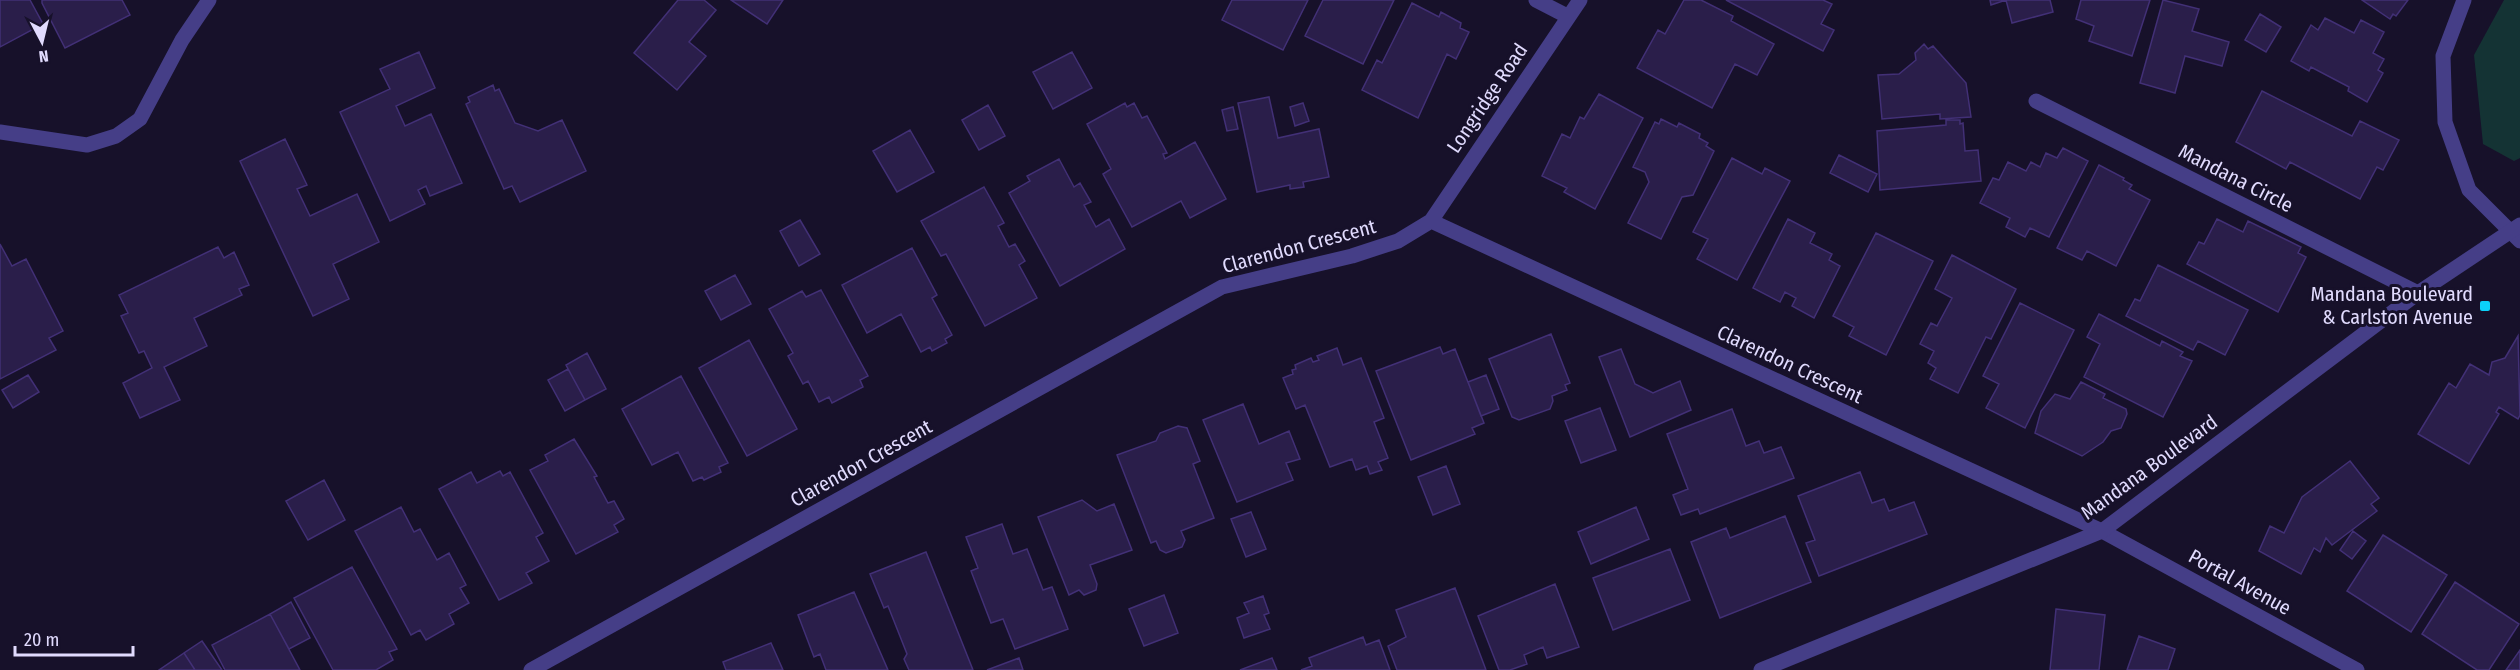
<svg xmlns="http://www.w3.org/2000/svg" width="2520" height="670" viewBox="0 0 2520 670" font-family="'Fira Sans Condensed',sans-serif">
<rect width="100%" height="100%" fill="#17112a"/>
<path fill="#143334" d="M2504 0H2520V158L2514 161 2483 144 2474 55Z"/>
<path fill="#2a1e4a" stroke="#423076" stroke-width="1.5" d="M0 0H30L43 24 0 47Z
M42 0H122L130 15 65 48 42 3Z
M678 0H704L716 10 689 42 706 56 677 90 634 53Z
M731 0H783L767 24Z
M1232 0H1308L1283 50 1222 20Z
M1323 0H1394L1363 64 1305 36Z
M1684 0H1701L1733 16 1731 21 1774 44 1757 75 1735 64 1712 108 1637 68 1658 30 1665 34Z
M1726 0H1823L1832 4 1821 24 1834 30 1823 51Z
M1990 0H2050L2053 12 2012 23 2006 0 1991 5Z
M2081 0H2150L2132 56 2089 41 2094 26 2076 19Z
M2163 0 2199 9 2192 31 2229 42 2222 66 2185 56 2175 93 2140 83Z
M2362 0H2408L2396 16 2393 14 2390 19Z
M1412 3 1439 17 1441 12 1461 23 1460 28 1469 32 1456 59 1447 54 1418 118 1362 90 1377 60 1382 63Z
M2260 14 2281 27 2266 52 2245 40Z
M2325 18 2354 33 2361 20 2384 32 2373 53 2384 59 2378 70 2383 73 2367 102 2348 91 2349 87 2311 67 2309 71 2291 61 2311 25 2318 30Z
M1924 44 1928 49 1933 46 1966 83 1971 117 1940 119V114L1882 119 1878 75 1899 74 1916 60 1915 53Z
M419 52 435 88 396 106 405 126 431 114 462 183 430 196 426 186 418 190 425 204 390 221 340 112 390 89 380 69Z
M1072 52 1092 88 1053 109 1033 72Z
M493 85 495 91 499 89 515 123 538 131 562 120 586 171 520 202 512 186 504 189 466 104 470 102 468 97Z
M2262 91 2352 136 2360 121 2399 140 2383 170 2377 167 2360 199 2290 162 2286 169 2236 142Z
M1599 94 1643 118 1595 209 1564 192 1567 188 1542 176 1562 134 1570 138 1580 117 1584 119Z
M1269 97 1278 138 1319 129 1329 177 1303 182 1304 187 1290 189V185L1257 192 1238 103Z
M1125 103 1127 107 1134 103 1142 118 1147 116 1167 153 1163 154 1165 159 1195 142 1226 199 1190 218 1181 201 1132 227 1103 174 1111 169 1087 124Z
M1303 103 1309 121 1295 126 1290 107Z
M988 105 1005 136 979 150 962 120Z
M1233 107 1238 129 1227 131 1222 110Z
M1661 119 1677 127 1679 123 1700 134 1699 138 1708 143 1706 146 1714 151 1693 195 1682 197 1661 239 1628 223 1649 182 1645 172 1633 167 1655 122 1659 124Z
M1946 120H1960V124L1963 123 1965 151 1978 150 1981 181 1880 190 1877 131 1946 125Z
M910 130 934 172 897 192 873 151Z
M285 139 307 185 297 189 310 216 357 194 379 242 333 264 349 299 313 316 240 161Z
M2063 148 2088 161 2049 237 2030 228 2025 237 2006 227 2010 218 1980 203 1993 178 1999 180 2008 162 2026 171 2031 162 2040 167 2046 153 2057 158Z
M1839 155 1877 174 1868 192 1830 173Z
M1732 158 1762 174 1765 168 1790 181 1737 280 1697 259 1708 239 1693 232Z
M1059 159 1074 187 1080 183 1091 202 1084 205 1096 227 1109 219 1125 249 1060 286 1009 193 1030 181 1027 176Z
M2099 165 2124 178 2123 180 2132 185 2129 189 2150 200 2116 266 2087 251 2082 260 2057 248Z
M984 187 1004 223 998 226 1009 247 1015 244 1025 261 1019 265 1037 298 985 326 946 254 941 256 921 221Z
M1788 219 1815 233 1810 243 1832 254 1829 260 1840 266 1814 318 1792 306 1796 298 1785 292 1780 302 1753 288Z
M2217 219 2243 232 2248 221 2301 247 2298 253 2306 257 2278 312 2187 264 2199 242 2204 244Z
M800 220 820 254 799 266 780 231Z
M1876 233 1933 261 1886 355 1849 336 1854 327 1833 316Z
M0 244 12 266 26 259 63 331 49 338 56 350 0 379Z
M218 247 224 258 234 252 249 285 239 289 242 295 194 318 207 346 164 367 180 400 140 418 123 383 152 368 144 351 139 353 121 316 128 313 119 295Z
M912 248 937 295 932 298 952 335 945 339 947 343 932 351 930 347 921 352 901 314 867 333 842 285Z
M1952 255 2016 289 1991 339 1986 337 1958 393 1930 379 1936 368 1928 363 1934 351 1920 344 1931 323 1937 326 1952 298 1935 289Z
M2158 265 2248 310 2225 355 2198 341 2193 350 2126 316 2135 299 2140 301Z
M735 275 751 304 721 320 705 291Z
M821 290 868 376 860 380 863 387 832 403 829 397 819 402 808 381 803 384 788 356 793 353 769 309 802 291 806 297Z
M2020 303 2074 330 2025 428 1986 408 1999 384 1983 376Z
M2099 314 2160 346 2162 341 2183 352 2180 356 2192 361 2163 417 2084 377 2100 344 2087 337Z
M1551 334 1570 383 1565 385 1567 390 1552 396 1553 401 1550 409 1519 420 1512 417 1489 359Z
M2518 336 2520 415 2518 419 2499 407 2496 412 2499 414 2469 464 2418 434 2449 383 2456 388 2470 364 2489 375 2492 362 2505 358Z
M749 340 797 429 747 456 699 368Z
M1440 347 1443 354 1455 349 1484 423 1472 428 1475 434 1411 460 1376 371Z
M1337 348 1343 365 1361 358 1384 418 1374 422 1388 458 1378 462 1382 470 1370 474 1367 466 1356 470 1352 459 1330 467 1305 405 1296 409 1283 378 1293 374 1292 370 1296 369 1295 365 1311 358 1313 362 1319 360 1317 356Z
M1621 349 1635 384 1653 393 1680 381 1691 410 1630 437 1599 357Z
M587 353 606 389 585 400 566 365Z
M568 369 585 400 565 411 548 380Z
M28 375 39 392 13 408 2 390Z
M1486 375 1499 409 1481 416 1468 382Z
M681 376 728 463 719 467 721 472 704 480 702 477 693 481 678 452 652 465 622 409Z
M2081 382 2105 394 2103 398 2126 409 2127 414 2121 428 2111 431 2103 442 2082 456 2035 433 2041 411 2055 394 2070 399Z
M1243 404 1259 444 1289 431 1300 459 1286 463 1293 480 1237 502 1203 420Z
M1600 408 1616 450 1581 463 1565 421Z
M1732 409 1746 446 1759 441 1764 453 1781 447 1794 478 1700 514 1698 509 1681 515 1673 495 1688 489 1667 434Z
M1178 426 1187 428 1200 461 1193 464 1214 518 1181 531 1185 540 1182 547 1166 553 1160 550 1156 541 1151 543 1117 455 1156 441 1160 433Z
M574 439 597 476 594 477 608 503 614 501 624 519 614 525 618 532 576 554 530 470 548 461 545 455Z
M2350 461 2379 498 2371 504 2377 511 2332 545 2326 538 2320 552 2314 548 2301 574 2259 551 2270 526 2284 533 2302 497Z
M1446 466 1460 504 1433 515 1418 477Z
M500 471 503 476 510 472 543 533 536 537 549 561 526 573 532 583 499 600 439 489 471 472 477 483Z
M1860 472 1872 503 1884 499 1889 511 1914 502 1927 534 1819 576 1806 543 1815 540 1798 496Z
M324 480 345 520 308 540 286 501Z
M1082 500 1097 511 1114 504 1132 550 1090 565 1097 584 1096 590 1084 595 1079 590 1069 595 1038 517Z
M401 507 414 532 420 529 437 560 449 553 466 585 460 588 469 603 449 614 454 624 426 640 420 630 411 635 355 531Z
M1636 507 1649 539 1591 564 1578 532Z
M1251 512 1266 549 1246 557 1231 519Z
M1785 516 1811 582 1720 618 1691 542 1726 528 1730 538Z
M1002 524 1013 554 1027 549 1043 590 1052 587 1068 629 1015 649 1003 619 991 623 971 571 978 568 966 537Z
M2353 531 2366 541 2352 559 2340 550Z
M2383 535 2447 575 2411 632 2347 591Z
M1670 549 1690 600 1613 630 1593 578Z
M926 552 973 670H909L904 659 907 654 888 606 884 608 870 574Z
M352 567 397 649 389 652 393 660 376 670H333L294 598Z
M2455 582 2519 624 2489 670H2477L2422 634Z
M1555 584 1579 647 1547 658 1543 647 1524 655 1527 664 1510 670H1499L1478 616Z
M1455 588 1486 670H1397L1388 646 1406 637 1396 610Z
M854 592 888 670H826L820 654 814 657 798 615Z
M1164 595 1178 633 1144 646 1129 609Z
M1263 596 1269 613 1264 615 1270 629 1244 638 1237 618 1249 613 1244 603Z
M291 602 310 638 289 649 270 614Z
M2056 609 2105 615 2099 670H2050Z
M270 614 300 670H225L212 645Z
M2139 636 2175 649 2168 670H2127Z
M1363 637 1366 645 1379 640 1390 670H1301L1312 666 1309 658Z
M202 641 222 670H195L184 653Z
M771 643 783 670H726L723 662Z
M2520 650V670H2506Z
M184 653 195 670H159Z
M1019 658 1023 670H987Z
M1272 658 1277 670H1240Z"/>
<g fill="none" stroke-linecap="round" stroke-linejoin="round">
<path stroke="#453e87" stroke-width="15" d="M1536 0 1567 16
M2464 0 2443 56 2445 122 2469 190 2520 241
M2036 101 2418 293
M0 132 87 145 116 136 140 119 182 40 209 0
M1431 221 1580 0
M531 670 1222 287 1352 256 1398 241 1431 221 2102 531 2357 670"/>
<path stroke="#453e87" stroke-width="15" d="M1761 670 2102 531 2418 293 2520 225"/>
</g>
<rect fill="#0cd2f9" stroke="#17112a" stroke-width="2" x="2479" y="300" width="12" height="12" rx="3"/>
<g text-anchor="middle" dominant-baseline="central" stroke-width="6" stroke-linejoin="round" paint-order="stroke">
<g font-size="20" fill="#e1dbfe" stroke="#17112a">
<text transform="translate(1487 98) rotate(-56)">Longridge Road</text>
<text transform="translate(2236 178) rotate(27)">Mandana Circle</text>
<text transform="translate(1299 246) rotate(-15)">Clarendon Crescent</text>
<text transform="translate(1790 364) rotate(25)">Clarendon Crescent</text>
<text transform="translate(861 463) rotate(-29)">Clarendon Crescent</text>
<text transform="translate(2149 467) rotate(-36)">Mandana Boulevard</text>
<text transform="translate(2240 582) rotate(29)">Portal Avenue</text>
</g>
<g font-size="20" fill="#e1dbfe" stroke="#17112a" text-anchor="end">
<text x="2473" y="294">Mandana Boulevard<tspan x="2473" dy="23">&amp; Carlston Avenue</tspan></text>
</g>
</g>
<g transform="translate(42 42) rotate(173)" stroke="#17112a" stroke-width="4.5" paint-order="stroke">
<path d="M0-4.5L10 22L0 15L-10 22Z" fill="#e1dbfe"/>
<text y="-9" font-size="16" font-weight="bold" text-anchor="middle" fill="#e1dbfe">N</text>
</g>
<path d="M15 646v9h118v-9" fill="none" stroke="#e1dbfe" stroke-width="3"/>
<text x="24" y="646" font-size="18" fill="#e1dbfe" stroke="#17112a" stroke-width="4.5" paint-order="stroke">20 m</text>
</svg>
